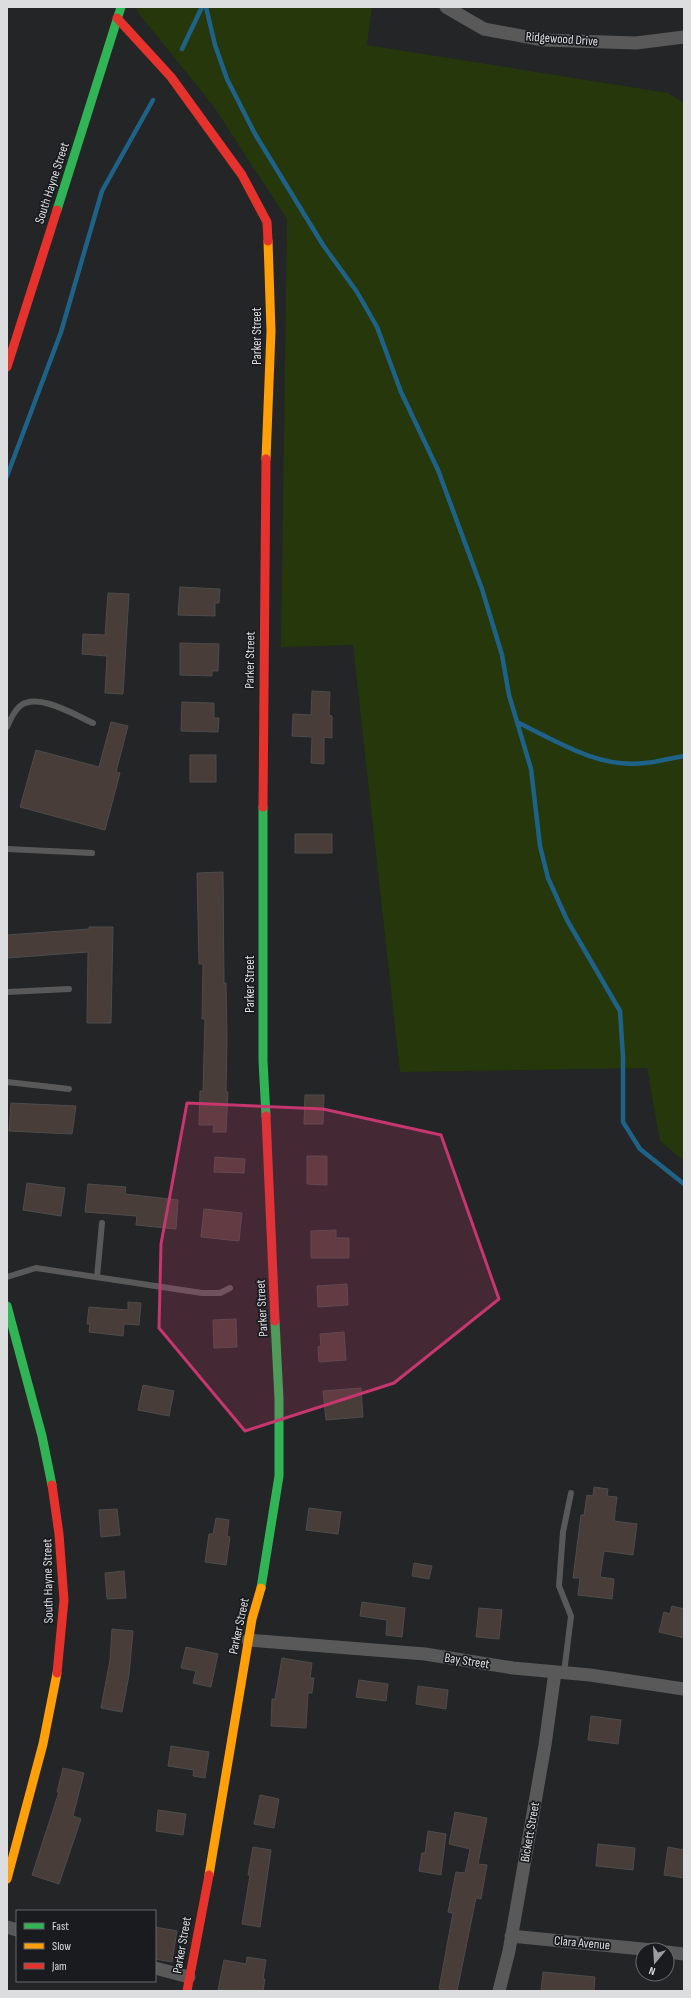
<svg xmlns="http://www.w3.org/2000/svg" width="691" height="1998" viewBox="0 0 691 1998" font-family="'Sofia Sans Condensed',sans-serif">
<rect width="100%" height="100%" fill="#242526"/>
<path fill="#25370b" d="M137 7H372L367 45 668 93 684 103V1161L660 1141 647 1068 400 1072 353 645 281 647 287 219 214 107 136 10Z"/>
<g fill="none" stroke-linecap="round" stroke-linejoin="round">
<path stroke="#1f6288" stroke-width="4.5" d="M206 7 215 45 227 79 255 134 323 245 357 292 377 327 401 392 438 470 482 589 502 655 509 695 531 769 540 846 548 878 567 920 620 1011 623 1057V1122L640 1149 684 1184
M182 49 202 7
M7 476 61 332 102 191 153 100
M517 722C556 741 599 769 645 763 658 762 671 758 684 756"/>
</g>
<path fill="#493d39" stroke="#4c4c4c" d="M180 587 220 589 219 603H215V616L178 615Z
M108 593 129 594 123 694 105 693 107 656 82 654 83 634 105 635Z
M180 643 219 644 218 671H212V676L180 675Z
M312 691 330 692 329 715 332 716V738L324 737V764L311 763 312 737 292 736 293 714 311 715Z
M182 702 214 703V718H219L218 732 181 731Z
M111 722 128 726 116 772 120 773 105 830 20 807 36 750 99 767Z
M190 755H216V782H190Z
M295 834H332V853H295Z
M223 872 224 983H226L227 1039 226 1092H228L226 1132H213L214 1125H199L200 1091H203L205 1019H202L203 964H199L197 873Z
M89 927H113L111 1023H87L88 952 7 958V935L89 929Z
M305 1095H324L323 1124H304Z
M11 1103 76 1106 72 1134 9 1131Z
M307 1156H327V1185L307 1184Z
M215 1157 245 1159 244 1173 214 1172Z
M27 1183 65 1188 61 1216 23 1210Z
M88 1184 126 1187 125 1194 178 1200 176 1229 136 1225 137 1216 85 1212Z
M204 1209 242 1213 239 1241 201 1237Z
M336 1230V1238H349V1258H311V1231Z
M347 1284 348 1305 318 1307 317 1286Z
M128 1302 141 1303 139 1325 124 1324 123 1336 89 1332 90 1324H87L89 1307 128 1310Z
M236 1319 237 1347 214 1348 213 1320Z
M344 1332 346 1360 319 1362 318 1347 321 1346 320 1334Z
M143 1385 174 1391 169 1416 138 1410Z
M361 1388 363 1417 326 1420 323 1391Z
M594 1487 608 1489 607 1496 617 1497 614 1521 637 1524 633 1555 604 1551 600 1577 614 1579 612 1599 578 1595 580 1578H573L581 1515H584L587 1495 593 1496Z
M309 1508 341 1512 338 1534 306 1530Z
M117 1509 120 1535 101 1537 99 1510Z
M216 1518 229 1520 227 1536 230 1537 226 1565 205 1562 209 1534H213Z
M414 1563 432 1566 429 1579 412 1576Z
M124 1571 126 1598 107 1599 105 1573Z
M362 1602 405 1608 402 1637 386 1635 387 1620 360 1616Z
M672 1606 684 1609V1638L659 1632 664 1612 670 1614Z
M479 1608 502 1610 499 1639 476 1637Z
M112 1629 133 1631 129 1675 122 1712 101 1708 110 1660Z
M186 1647 218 1654 211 1687 193 1683 196 1671 181 1668Z
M282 1658 312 1663 310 1678H314L312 1693H308L306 1728 271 1726 272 1699H275Z
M359 1680 388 1684 386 1701 356 1697Z
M418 1686 448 1690 446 1709 416 1704Z
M591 1716 621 1720 618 1744 588 1740Z
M171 1746 209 1752 205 1778 193 1776 194 1770 168 1766Z
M63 1768 84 1773 73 1816 81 1819 59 1884 32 1875 59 1792H57Z
M260 1795 279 1799 274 1828 254 1824Z
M158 1810 186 1814 183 1835 156 1831Z
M455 1812 487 1818 478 1864 487 1865 481 1899 476 1898 457 1991H447L439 1989 453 1913 448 1912 456 1872 465 1873 470 1849 449 1844Z
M428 1831 446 1834 441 1875 419 1871 422 1853H425Z
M598 1844 635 1848 633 1870 596 1866Z
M253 1847 271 1850 260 1927 242 1924 250 1875H248Z
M668 1847 684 1850V1878L664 1875Z
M155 1927 177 1931 172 1962 155 1959Z
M247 1957 266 1960 263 1979H265L263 1991 218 1990 224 1960 246 1964Z
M543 1972 595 1977 594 1991H541Z"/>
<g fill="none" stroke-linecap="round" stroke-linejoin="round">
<path stroke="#595959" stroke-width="6" d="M7 727C10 720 14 711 20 706 38 692 75 715 93 723
M7 849 92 853
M7 992 69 989
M7 1082 69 1089
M7 1277 36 1268 202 1293H220L230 1288
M97 1277 102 1223
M564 1673 571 1616 559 1586 563 1532 571 1493"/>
<path stroke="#595959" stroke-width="13" d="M446 7 484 29 543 40 636 43 684 37
M248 1640 425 1654 513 1668 590 1675 684 1689
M7 1927 17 1930
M511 1936 652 1950
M667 1952 684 1954
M155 1968 189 1977
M499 1991 509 1951 545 1745 555 1672"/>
<path stroke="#30b455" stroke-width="9" d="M57 210 121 7
M263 807V1061L266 1116
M7 1306 42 1436 52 1485
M261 1588 279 1476V1399L275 1321"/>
<path stroke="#ff9f0a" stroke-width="9" d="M266 459 271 331 268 241
M209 1875 252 1619 261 1588
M7 1879 43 1744 57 1673"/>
<path stroke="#e5322d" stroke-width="9" d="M117 18 171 77 242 175 267 222 268 241
M7 367 57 210
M263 807 266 459
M266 1116 275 1321
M52 1485 59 1534 64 1600 57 1673
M187 1991 209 1875"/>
</g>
<path fill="#c6366f" fill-opacity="0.2" stroke="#c6366f" stroke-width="3" stroke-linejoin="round" d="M187 1103 323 1109 441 1135 499 1299 394 1383 245 1431 159 1328 161 1244Z"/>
<g text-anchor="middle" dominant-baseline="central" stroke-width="3.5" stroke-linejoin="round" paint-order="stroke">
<g font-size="13" fill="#dcdddf" stroke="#191b1e">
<text transform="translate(562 39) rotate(4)">Ridgewood Drive</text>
<text transform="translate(52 183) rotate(-72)">South Hayne Street</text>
<text transform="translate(257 336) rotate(-90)">Parker Street</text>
<text transform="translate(250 660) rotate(-89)">Parker Street</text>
<text transform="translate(250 984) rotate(-90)">Parker Street</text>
<text transform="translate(262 1308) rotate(-93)">Parker Street</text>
<text transform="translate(48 1581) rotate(-91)">South Hayne Street</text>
<text transform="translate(239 1626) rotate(-78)">Parker Street</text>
<text transform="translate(467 1661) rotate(9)">Bay Street</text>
<text transform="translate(530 1832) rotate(-80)">Bickett Street</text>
<text transform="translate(582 1943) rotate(5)">Clara Avenue</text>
<text transform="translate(182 1945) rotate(-80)">Parker Street</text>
</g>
</g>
<rect width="691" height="1998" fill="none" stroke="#dcdddf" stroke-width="16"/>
<rect x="16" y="1910" width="140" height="72" fill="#191b1e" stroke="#67696b"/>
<rect x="24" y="1923" width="20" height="6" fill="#30b455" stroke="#67696b"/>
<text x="52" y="1930" font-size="12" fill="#dcdddf">Fast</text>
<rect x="24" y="1943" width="20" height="6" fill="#ff9f0a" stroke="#67696b"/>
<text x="52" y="1950" font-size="12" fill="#dcdddf">Slow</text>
<rect x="24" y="1963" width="20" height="6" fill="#e5322d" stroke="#67696b"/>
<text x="52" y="1970" font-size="12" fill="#dcdddf">Jam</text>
<g transform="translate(655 1962) rotate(198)"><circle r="19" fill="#191b1e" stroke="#67696b"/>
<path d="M0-3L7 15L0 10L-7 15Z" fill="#9c9d9e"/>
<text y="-6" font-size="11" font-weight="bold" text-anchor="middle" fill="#dcdddf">N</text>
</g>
</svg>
